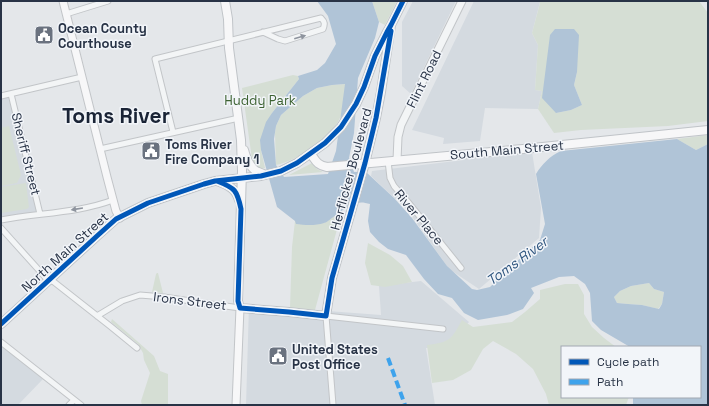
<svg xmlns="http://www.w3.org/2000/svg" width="709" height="406" viewBox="0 0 709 406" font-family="'Space Grotesk',sans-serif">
<rect width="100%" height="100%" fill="#e4e7ea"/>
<path fill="#d4dae0" d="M413 1H456L411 94 402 86V22Z
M474 1H538L540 2 532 33 538 45 535 90 542 91 538 109 485 108 480 141 443 144 444 138 412 130Z
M11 94 40 214 1 221V96Z
M532 152 541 208 539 238 479 289 449 269 408 211 371 176 372 171Z
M421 281 469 322 448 347 426 348 435 405H246L249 305 381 315 379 286Z
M1 346 43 379 18 405H1Z"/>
<path fill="#d5ded4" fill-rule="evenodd" d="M372 1H397L385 25 379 22Z
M538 1H699L708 13V121L668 126 581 130 554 133 538 109 542 91 535 90 538 45 532 33 540 3ZM577 72 574 85 582 105 571 110 556 113Z
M293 75 298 76 299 79 272 113 261 150 265 168C259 170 254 165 252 159L242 88Z
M346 84C344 94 344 105 341 115 335 136 297 161 276 165L275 133 276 126 281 115 303 96 317 88 332 85Z
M9 126 21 175 17 183 1 186V128Z
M708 135V144L696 150 677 139Z
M312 163 317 169 323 172 289 175Z
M26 183 29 207 27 209 1 213V187Z
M342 211 315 310 290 308 292 247 295 221 324 223Z
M368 243 390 255 403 266 412 282 385 287 371 285 365 263Z
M157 273H158L163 293 152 292 156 274Z
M649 283 654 289 664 292 662 304 658 309 642 305 628 304 617 303 614 297 620 291 631 286Z
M565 284H578L584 295V314L592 327 604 338 616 347H562V397H629L626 405H549L546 394 533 369 516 354 493 341 483 349 471 370 453 380 432 383 427 345C450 342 451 340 462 320L473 327 512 322 525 312 540 299V290Z
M112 319 154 356 160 371 168 374V405H142L141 401 150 373 144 360 143 353 138 344 111 322Z"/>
<path fill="#b0c4d7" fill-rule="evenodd" d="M317 1H372L379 22 375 38 358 78 354 133 349 158 354 172H366L394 198 412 218 447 266 472 289 477 290 490 287 502 275 540 240 545 224 536 174C542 164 550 156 561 151L677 139 696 150 708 144V405H633V397H700V347H630L601 330 592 321 590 293 585 284 574 276 559 277 531 288 534 293 523 309 507 315 478 320 464 313 452 298 438 294 424 279 406 255 388 249 379 242 370 232 368 221 370 204C353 198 344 210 332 218 329 220 326 223 324 223 315 226 304 225 296 224L295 221 277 207 261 150 260 140 266 122 272 113 299 79 298 76 317 70 325 63 336 44 328 16ZM345 84 336 151 328 174 284 177 276 165 274 139 276 126 281 115 303 96 317 88 332 85ZM649 283 654 289 664 292 662 304 659 309 642 305 628 304 617 303 614 297 620 291 631 286Z
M555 29H574L579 35 577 72 574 85 582 105 571 110 556 113 542 98 550 35Z"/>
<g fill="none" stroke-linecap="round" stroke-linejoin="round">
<defs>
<path id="minor" d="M66 14 108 1
M11 94 40 214
M1 96 82 77
M173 132 155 59 321 18C325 22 325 24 323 29L285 41 278 39 263 32
M100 149 239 118
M388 161 390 178 394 186 408 202 461 268
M1 220C37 213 79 213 113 200
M1 228 46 278 54 282 110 326 137 348
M97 316 122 301 140 295 164 297 211 304 240 308
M1 342 81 405
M69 405 74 400
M333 405 326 316 443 329"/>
<path id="tertiary" d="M397 160 398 137 401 125 462 1"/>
<path id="secondary" d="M63 1 107 177 116 211 120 218
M236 405 240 308"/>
<path id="primary" d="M225 1 228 19 229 48 241 140 242 171 238 301 240 308 289 312 326 316 332 278 365 163 376 118 381 92 391 25
M244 150C246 158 249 166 256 171 258 172 262 173 265 175
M311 154C316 161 317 165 327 167L523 149 708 130
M217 181C227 185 236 188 239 200
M1 324 97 236 116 219 148 203 204 184 215 181 261 176 281 171 297 163 325 143 341 127 356 104 364 87 375 56 387 32 391 25 403 1"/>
</defs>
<use href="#minor" stroke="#c2c5c8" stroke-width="7"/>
<use href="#tertiary" stroke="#c2c5c8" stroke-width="9"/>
<use href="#secondary" stroke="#c2c5c8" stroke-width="9"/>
<use href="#primary" stroke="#c0c4c8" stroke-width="10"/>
<use href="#minor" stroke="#f3f5f6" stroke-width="5"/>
<use href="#tertiary" stroke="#f3f5f6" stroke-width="7"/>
<use href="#secondary" stroke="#f7f7f8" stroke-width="7"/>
<use href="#primary" stroke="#f7f7f8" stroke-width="8"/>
<path stroke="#3ea3ec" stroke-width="4" stroke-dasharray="8 4" stroke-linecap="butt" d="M388 358 405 405"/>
<defs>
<path id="cycleway" d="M217 181C235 188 237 190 241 209L238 301 240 308 289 312 326 316 332 278 365 163 376 118 391 31
M1 324 97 236 116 219 148 203 204 184 215 181 261 176 281 171 297 163 325 143 341 127 356 104 364 87 375 56 387 32 391 25 403 1"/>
</defs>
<use href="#cycleway" stroke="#f2f5f9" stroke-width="8"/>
<use href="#cycleway" stroke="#0057b8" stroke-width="5"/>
</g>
<defs><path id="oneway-solid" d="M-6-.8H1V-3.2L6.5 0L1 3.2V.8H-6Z"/></defs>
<g fill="#8e949e">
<use href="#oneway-solid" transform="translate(300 37) rotate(-16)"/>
<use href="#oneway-solid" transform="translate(77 209) rotate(171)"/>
</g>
<defs>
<symbol id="civic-square" viewBox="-11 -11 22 22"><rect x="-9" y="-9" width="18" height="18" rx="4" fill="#6a727f" stroke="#f2f5f9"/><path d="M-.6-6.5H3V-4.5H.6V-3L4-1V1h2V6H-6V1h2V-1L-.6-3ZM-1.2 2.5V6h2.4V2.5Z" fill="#fff"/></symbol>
</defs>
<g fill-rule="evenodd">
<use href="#civic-square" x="33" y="24" width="22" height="22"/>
<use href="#civic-square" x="140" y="140" width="22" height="22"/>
<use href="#civic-square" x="267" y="345" width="22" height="22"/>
</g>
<g text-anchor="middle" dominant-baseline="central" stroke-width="3" stroke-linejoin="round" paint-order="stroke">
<g font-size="13" font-weight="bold" fill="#283346" stroke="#f2f5f9" text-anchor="start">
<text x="58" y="28">Ocean County<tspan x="58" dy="15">Courthouse</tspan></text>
<text x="165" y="144">Toms River<tspan x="165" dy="15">Fire Company 1</tspan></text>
<text x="292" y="349">United States<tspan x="292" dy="15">Post Office</tspan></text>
</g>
<g font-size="13" fill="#283346" stroke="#f2f5f9">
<text transform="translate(424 79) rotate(-64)">Flint Road</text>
<text transform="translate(507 150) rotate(-5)">South Main Street</text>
<text transform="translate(26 154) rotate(76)">Sheriff Street</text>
<text transform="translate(351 169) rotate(-75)">Herflicker Boulevard</text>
<text transform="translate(419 217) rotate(50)">River Place</text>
<text transform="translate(65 252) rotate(-42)">North Main Street</text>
<text transform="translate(190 301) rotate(7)">Irons Street</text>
</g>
<g font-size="13" fill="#3e6333" stroke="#f2f5f9">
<text x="260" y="100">Huddy Park</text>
</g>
<g font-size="14" font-style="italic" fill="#2d547e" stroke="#f2f5f9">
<text transform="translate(517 261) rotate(-36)">Toms River</text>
</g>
<g font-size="21" font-weight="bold" fill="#1a2436" stroke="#f2f5f9">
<text x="116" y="115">Toms River</text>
</g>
</g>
<rect width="709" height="406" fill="none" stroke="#283346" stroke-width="4"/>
<rect x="561" y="346" width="140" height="52" fill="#f2f5f9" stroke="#a1a7b1"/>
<rect x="569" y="359" width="20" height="6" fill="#0057b8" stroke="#a1a7b1"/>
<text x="597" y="366" font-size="12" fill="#283346">Cycle path</text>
<rect x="569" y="379" width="20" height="6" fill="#3ea3ec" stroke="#a1a7b1"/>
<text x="597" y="386" font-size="12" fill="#283346">Path</text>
</svg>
